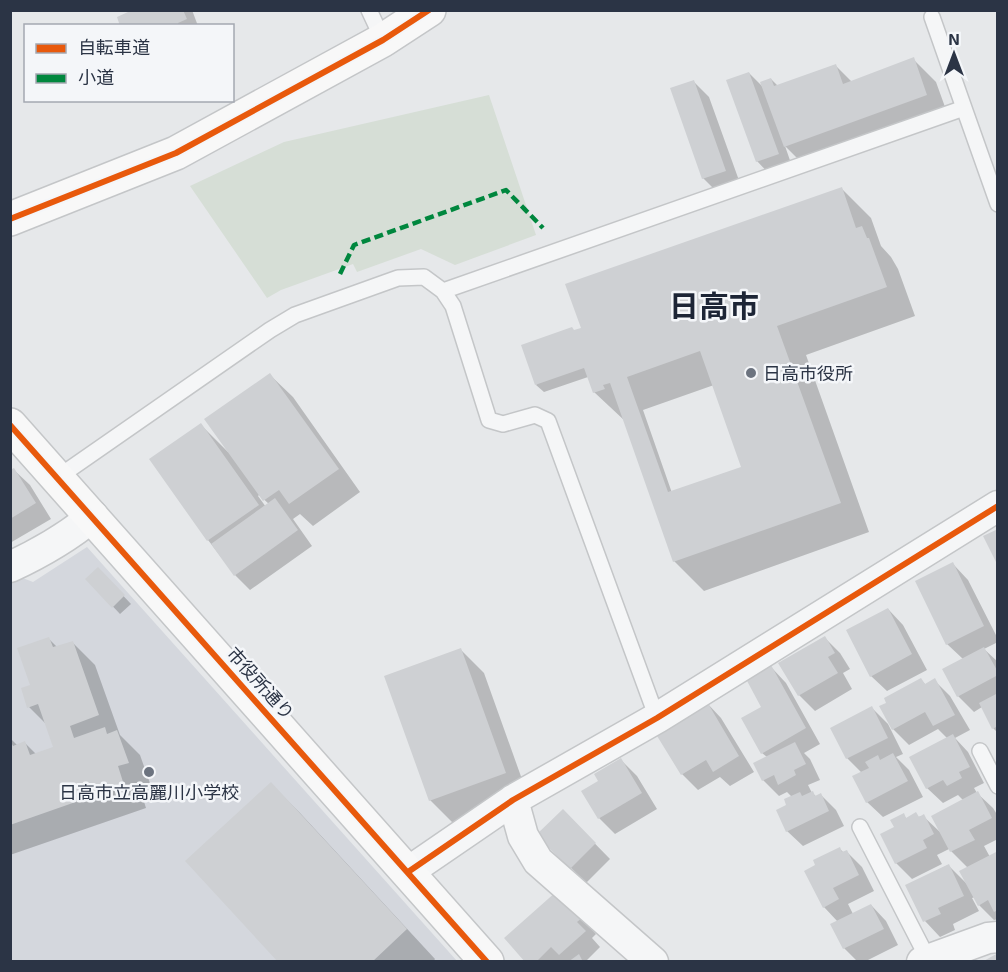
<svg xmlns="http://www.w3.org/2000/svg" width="1008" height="972" viewBox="0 0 1008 972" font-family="'Exo 2','Noto Sans JP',sans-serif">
<rect width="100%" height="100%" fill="#e6e8ea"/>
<path fill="#d4d7dd" d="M87 547 457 961 11 962V582L20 577 33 582Z"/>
<path fill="#d6ded6" d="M489 95 536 235 455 265 421 249 357 272 353 264 281 290 267 298 190 186 284 142Z"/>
<path fill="#0003" fill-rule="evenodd" d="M129 10H192L198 26H122L130 13Z
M913 59 936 82 949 118 808 169 785 146 793 169 772 177 757 161 749 73 764 88 771 79 778 86 835 65 852 82Z
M693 81 709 97 741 186 719 194 703 178Z
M841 188 871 218 881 246 891 257 898 269 915 316 806 355 869 532 704 591 674 561 625 421 594 392 588 377 544 392 536 385 575 332ZM714 385 743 468 672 493 643 410Z
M270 375 293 397 360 492 313 526 300 514 293 519 312 546 250 590 235 575 208 540 151 459 201 425 228 452ZM259 495 269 504 266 507 258 496Z
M14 470 30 485 51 519 10 543V472Z
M953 564 968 580 998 639V642L984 649 998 662V733L993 728 982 707 974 712 958 696 963 659 947 644Z
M98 569 131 604 120 614 87 579Z
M888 609 903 625 927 670 887 691 871 676Z
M825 638 840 653 850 669 843 673 852 689 815 711 799 695Z
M49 639 57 647 72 642 95 665 120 735 140 755 151 786 140 789 146 808 10 855V738L18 746 25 743 36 754 55 747 48 726 29 707 32 686Z
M461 650 484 673 528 796 453 823 430 800Z
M771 667 786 683 820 744 804 753 810 759 820 780 808 785 812 793 817 797 820 794 836 810 844 826 803 846 787 831 788 806 792 797 787 792 779 796 763 780 755 763 767 757 762 753 763 708Z
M921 680 926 685 934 680 950 696 970 730 955 738 968 752 984 783 974 788 977 793 993 808 998 816V839L984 846 990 857 998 852V919L994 920 979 905 975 897 972 898 979 911 953 924 955 930 940 937 925 921 907 886 948 865 968 885V868L949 849 937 855 942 864 912 879 896 863V827L903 815 907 819 923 816 940 832 963 800 958 795 943 803 927 788 948 739 938 729 909 745 892 728Z
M706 702 721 718 754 772 730 786 720 777 698 790 682 774 656 732Z
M872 708 888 724 903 754 896 757 909 770 923 797 883 817 867 802 862 773 847 758 832 729Z
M621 760 637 776 657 809 615 834 599 818 600 781Z
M271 784 300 813 435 959 433 962H280Z
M563 811 610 859 586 883 539 835Z
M840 849 844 853 847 852 862 867 874 891 848 904 853 914 871 905 886 921 898 945 864 962H858L844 948 838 922 824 907Z
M573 908 596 934 592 938 600 947 585 962H527Z"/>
<path fill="#ced0d3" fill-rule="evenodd" d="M128 10H183L187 19 178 23 179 26H120L117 17 128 12Z
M914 57 927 95 784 147 760 82 771 78 774 86 836 64 843 84Z
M749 72 779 154 756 162 726 80Z
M694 80 726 171 702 179 670 88Z
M842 187 856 228 862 226 867 238H869L887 287 777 326 841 503 673 562 610 383 603 385 605 389 593 393 584 368 535 385 521 345 572 327 574 330 581 328 565 284ZM700 351 741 467 668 492 627 377Z
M270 373 339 469 289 504 279 490 263 501 204 419Z
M201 423 259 505 207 541 149 459Z
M14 468 36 503 10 519V470Z
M275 498 298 530 234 576 211 544Z
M998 529V566L983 536Z
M953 562 984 626 946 645 915 581Z
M98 567 125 595 112 608 85 579Z
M888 608 912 654 870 677 846 630Z
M825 636 835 653 828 657 838 673 798 696 778 663Z
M49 637 53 647 73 641 99 715 70 726 74 738 105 727 107 734 117 730 129 763 118 766 124 785 10 825V740L13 746 25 741 30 755 53 747 38 704 27 708 21 688 30 685 17 648Z
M984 647 998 672V675L957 697 942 669Z
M461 648 506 773 429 801 384 676Z
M771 665 806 728 761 754 741 718 761 707 746 679Z
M921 678 925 684 935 678 955 715 933 726 925 712 892 730 879 706 886 703 884 698Z
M998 693V726L992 729 979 703Z
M706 700 739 756 713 772 706 760 681 775 654 731Z
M872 706 888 738 846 759 830 728Z
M953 734 970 767 959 772 962 778 947 786 943 780 926 789 909 757Z
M795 742 806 764 794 770 796 775 778 785 774 775 762 781 753 763Z
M893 753 908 781 866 803 852 776 869 768 865 762 878 755 880 760Z
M621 758 642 793 598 819 581 791 598 781 594 774Z
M271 782 407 929 372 962H278L185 861Z
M813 791 815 796 821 793 829 811 786 832 776 810 786 805 784 799 800 792 802 796Z
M978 791 992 818 969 830 975 840 950 852 931 816Z
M563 809 596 843 570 869 536 835Z
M916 812 919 817 924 814 934 834 923 840 927 848 895 864 880 834 894 827 890 820 904 813 906 818Z
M840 847 842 852 847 850 859 875 833 888 839 899 823 908 804 871 815 865 813 860Z
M998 851V910L994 912 988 900 978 906 959 871Z
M949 864 964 896 938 908 941 914 923 922 905 885Z
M557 891 582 918 577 922 586 931 559 955 551 947 536 962H525L504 938Z
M871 904 884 929 843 949 830 924Z
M998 953V962H982Z
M579 954 583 962H568Z"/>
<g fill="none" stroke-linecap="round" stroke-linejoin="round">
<defs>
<path id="lane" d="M369 10 383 40
M932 17 964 108
M443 291 964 108 998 204
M57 478 270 330 295 315 398 278 424 277 443 291 453 306 489 420 503 424 535 415 548 421 657 718
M980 751 998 786
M860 827 928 959"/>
<path id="street" d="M10 567C40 553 68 537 93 516
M513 800 523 836 538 861 653 962
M408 872 513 800 657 718 998 506
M922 962 988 938 998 937"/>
<path id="secondary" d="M10 219 176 153 383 40 429 10
M10 425 487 962"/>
</defs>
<use href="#lane" stroke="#c4c6c8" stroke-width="18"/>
<use href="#street" stroke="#c4c6c8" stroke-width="33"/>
<use href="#secondary" stroke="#c4c6c8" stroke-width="36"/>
<use href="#lane" stroke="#f5f6f7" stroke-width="15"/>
<use href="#street" stroke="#f5f6f7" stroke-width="30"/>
<use href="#secondary" stroke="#f8f8f8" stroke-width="33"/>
<path stroke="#00873e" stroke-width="4.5" stroke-dasharray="9 4.5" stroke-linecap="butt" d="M340 274 354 245 506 190 543 228"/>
<defs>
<path id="cycleway" d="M10 219 176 153 383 40 429 10
M10 425 487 962
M408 872 513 800 657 718 998 506"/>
</defs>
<use href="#cycleway" stroke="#f4f6f9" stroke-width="10"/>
<use href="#cycleway" stroke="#e8590c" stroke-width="6"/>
</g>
<g fill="#6c737f" stroke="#f4f6f9" stroke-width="2">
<circle cx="751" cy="373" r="6"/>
<circle cx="149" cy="772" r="6"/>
</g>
<g text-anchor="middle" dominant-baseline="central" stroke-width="5" stroke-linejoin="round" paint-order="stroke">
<g font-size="18" fill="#2b3445" stroke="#f4f6f9" text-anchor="start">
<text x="763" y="373">日高市役所</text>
<text x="149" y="792" text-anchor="middle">日高市立高麗川小学校</text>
</g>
<g font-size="18" fill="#2b3445" stroke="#f4f6f9">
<text transform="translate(261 683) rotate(48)">市役所通り</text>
</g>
<g font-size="30" font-weight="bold" fill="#1d2536" stroke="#f4f6f9">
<text x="714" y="305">日高市</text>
</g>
</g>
<rect width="1008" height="972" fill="none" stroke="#2b3445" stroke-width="24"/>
<rect x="24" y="24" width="210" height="78" fill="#f4f6f9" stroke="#a4a8b1" stroke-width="1.5"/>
<rect x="36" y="44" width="30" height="9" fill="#e8590c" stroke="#a4a8b1" stroke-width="1.5"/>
<text x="78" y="54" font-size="18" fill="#2b3445">自転車道</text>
<rect x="36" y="74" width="30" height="9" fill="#00873e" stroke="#a4a8b1" stroke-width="1.5"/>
<text x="78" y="84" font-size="18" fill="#2b3445">小道</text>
<g transform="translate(954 54)" stroke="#f4f6f9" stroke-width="4.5" paint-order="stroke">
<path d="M0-4.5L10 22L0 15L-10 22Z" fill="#2b3445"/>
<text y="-9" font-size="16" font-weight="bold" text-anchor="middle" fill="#2b3445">N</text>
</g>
</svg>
